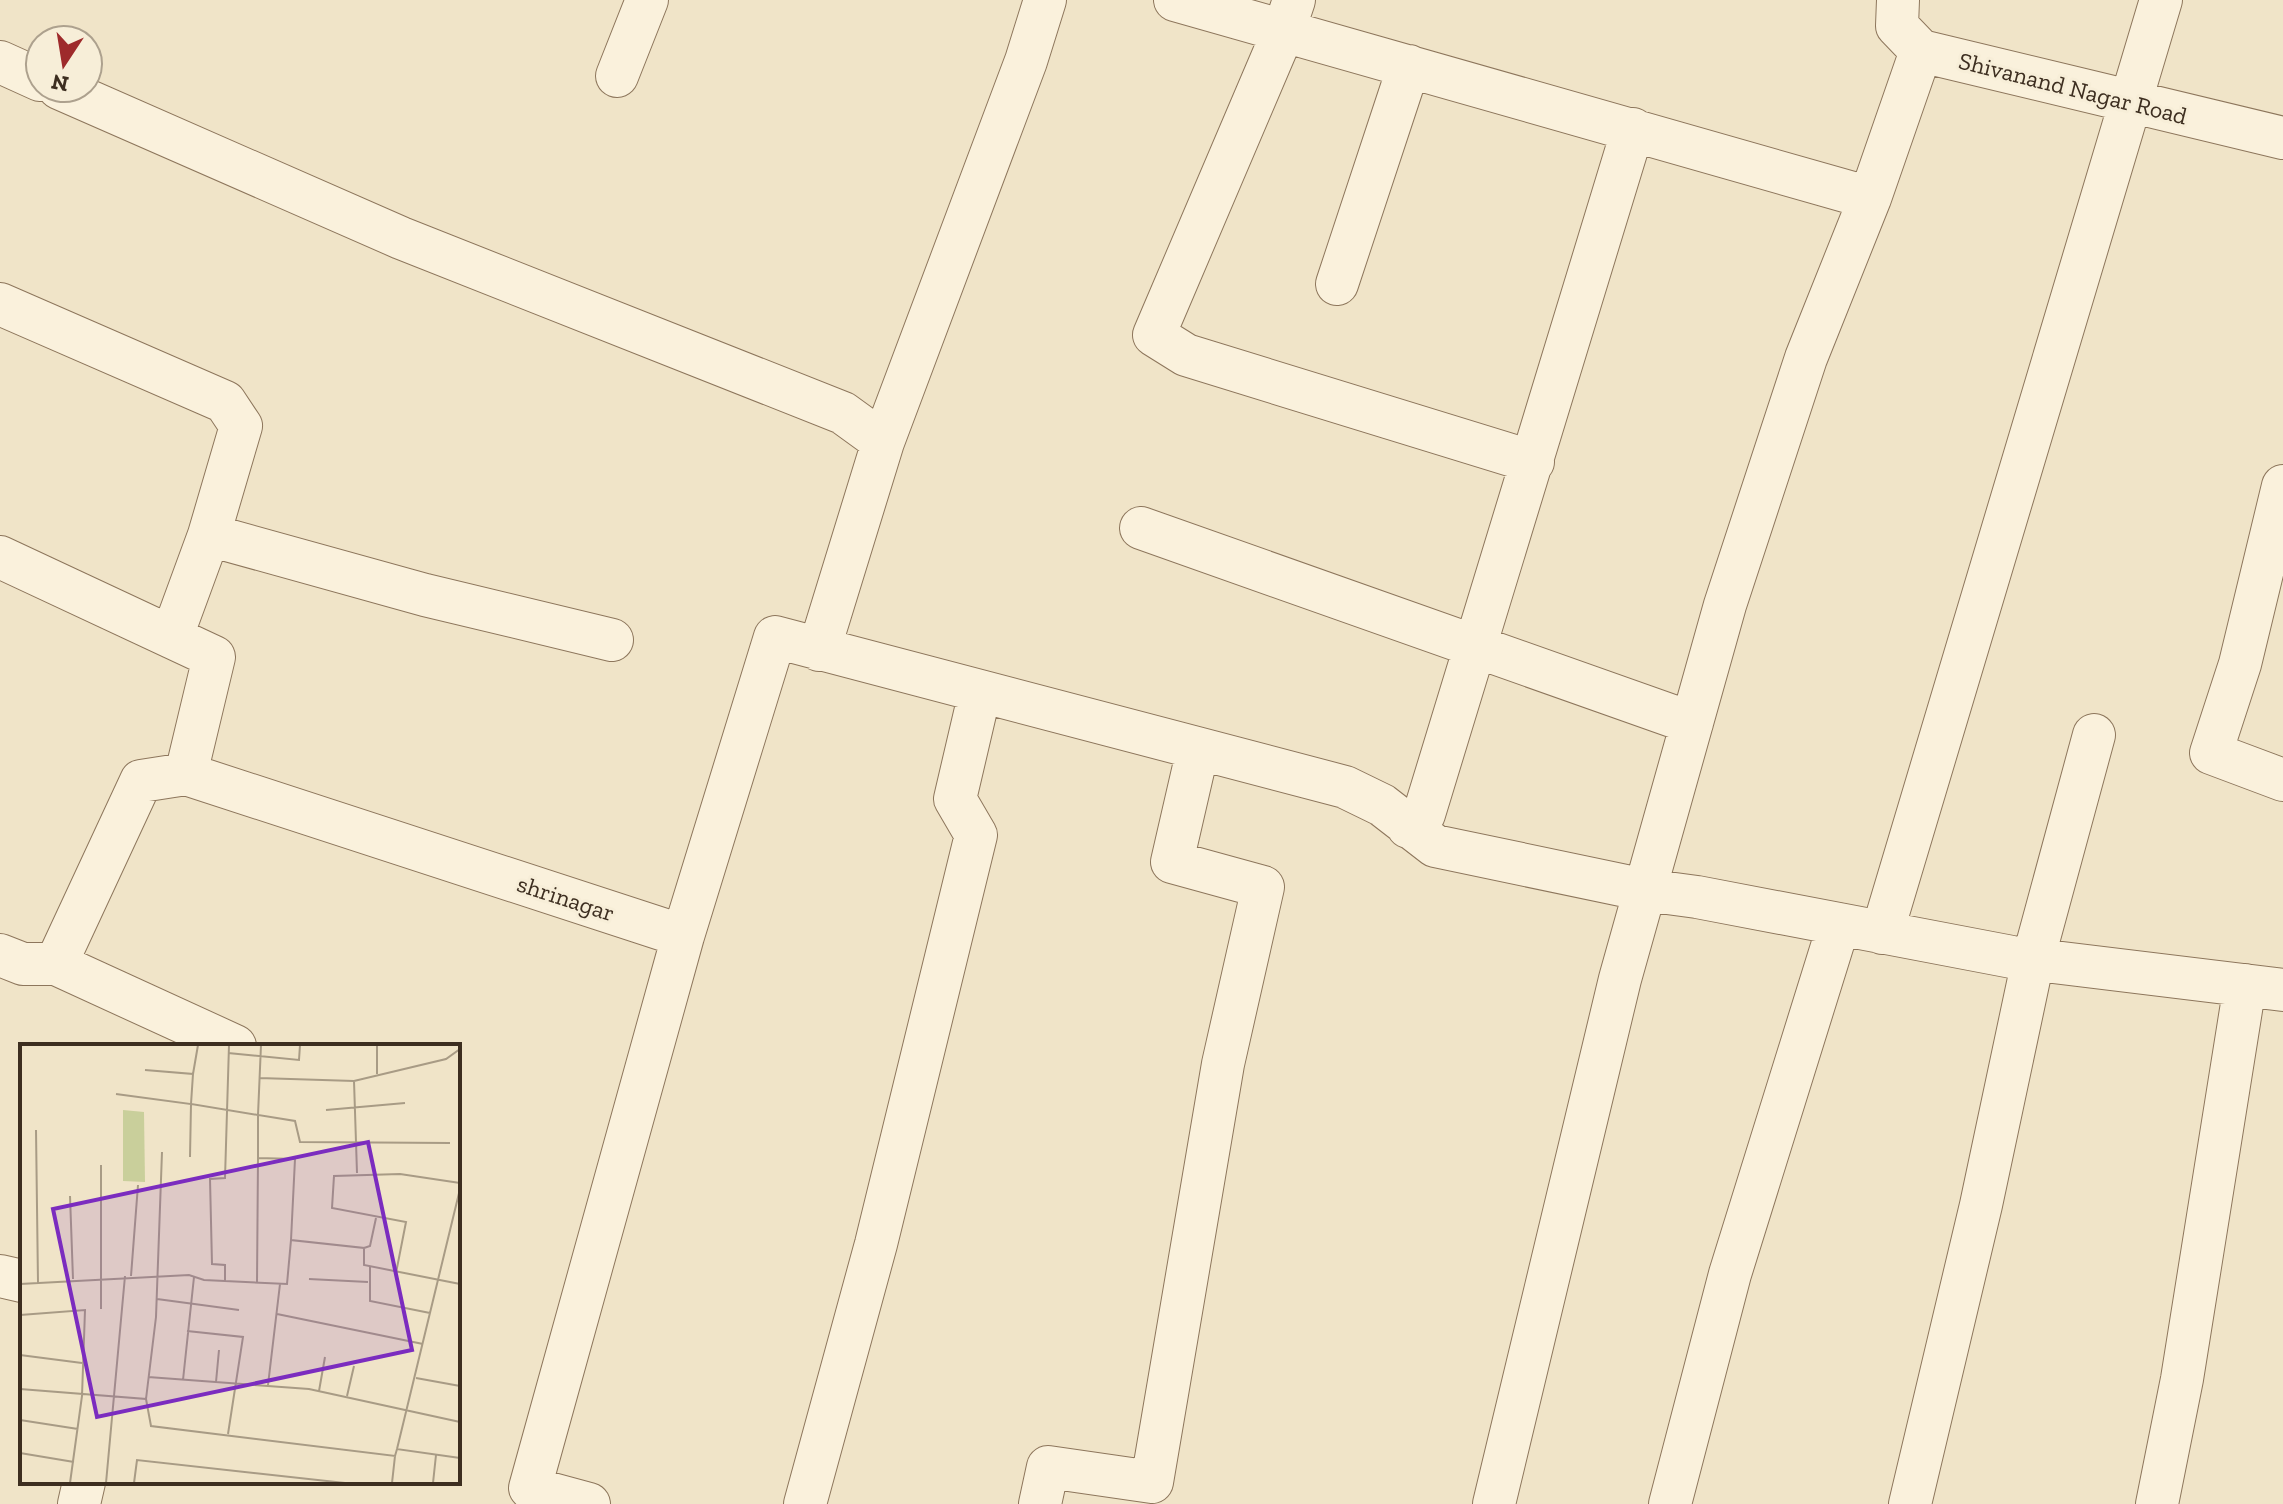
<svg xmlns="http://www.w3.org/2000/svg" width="2283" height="1504" viewBox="0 0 2283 1504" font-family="'Zilla Slab',serif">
<rect width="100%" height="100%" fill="#f0e4c8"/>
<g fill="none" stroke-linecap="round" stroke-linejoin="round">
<defs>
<path id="minor" d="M1175 0 1870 198
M1294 0 1284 30 1154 335 1186 355 1533 462
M1898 0 1897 26 1921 51 2283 138
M0 62 40 80
M617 76 647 0
M59 88 401 238 843 413 883 442
M1337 284 1409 66
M0 304 225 402 241 426 209 535 172 636
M2283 486 2240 664 2211 753 2283 780
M1141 528 1692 723
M209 535 425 595 612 640
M0 557 214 657 186 774 683 936 530 1488 589 1504
M819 650 883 442 1026 61 1045 0
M1408 827 1424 814 1633 129
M1882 933 2161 0
M683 936 775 637 1345 787 1382 805 1435 846 1645 890 1697 897 2012 957 2283 990
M0 955 23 964H56L235 1046
M56 964 141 781 186 774
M0 1276 22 1281
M79 1504 84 1482
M805 1504 876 1244 976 835 955 799 980 692
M1040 1504 1048 1467 1152 1482 1223 1064 1263 887 1172 862 1198 749
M1494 1504 1620 979 1725 605 1806 358 1870 198 1921 51
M1670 1504 1730 1274 1839 924
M1910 1504 1981 1205 2033 960 2094 735
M2157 1504 2182 1379 2245 985"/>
</defs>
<use href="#minor" stroke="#8d765c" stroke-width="44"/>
<use href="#minor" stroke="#faf1dc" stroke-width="42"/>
</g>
<g text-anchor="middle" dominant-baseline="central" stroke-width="6" stroke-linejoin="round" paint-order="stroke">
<g font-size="24" fill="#3d2e20" stroke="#f7eed8">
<text transform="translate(2073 88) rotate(14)">Shivanand Nagar Road</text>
<text transform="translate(566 898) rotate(18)">shrinagar</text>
</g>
</g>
<g transform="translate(20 1044)">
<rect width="440" height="440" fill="#f0e4c8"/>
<path d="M103 66 124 68 125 138 103 137Z" fill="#c9cf9b"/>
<path fill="none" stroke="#a89b85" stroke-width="2" d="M241 1 238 71 275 77 280 98 430 99M208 9 279 16 280 1M125 26 173 30 171 60 238 71V114L275 115 271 196 344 204V221L440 240M173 30 178 1M357 30V1M239 34 334 37 426 15 440 5M334 37 337 129M96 50 171 60 170 113M306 66 385 59M16 86 18 239M81 121V265M50 152 53 235M344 204 350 202 356 174M350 223V257L410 269M376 229 386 178 312 164 314 132 380 130 440 139M111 232 118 141M289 235 348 238M205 237V221L192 220 190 135 205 134 209 1M237 239 238 114M0 240 169 231 184 236 267 240 271 196M137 255 219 266M257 270 403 300M0 271 65 266 62 352 50 439M167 287 223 293 208 390M0 311 62 319M128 333 289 345 440 378M396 334 440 342M163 336 174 233M196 338 199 306M248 341 260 240M0 345 126 355 131 382 375 412 377 405 440 414M299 347 305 313M327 352 334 322M126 355 136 273 142 108M0 376 58 385M377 405 440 145M0 409 54 418M86 439 105 232M114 439 117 416 325 439M372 439 375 412M413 439 416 411"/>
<path fill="#7b2cbf" fill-opacity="0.15" stroke="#7b2cbf" stroke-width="4" d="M348 98 392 306 77 373 33 165Z"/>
<rect width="440" height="440" fill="none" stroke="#3d2e20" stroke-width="4"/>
</g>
<g transform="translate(64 64) rotate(192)"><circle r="38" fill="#f7eed8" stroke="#ada18e" stroke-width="2"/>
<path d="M0-6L14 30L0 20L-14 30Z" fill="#9e2a2b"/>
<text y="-12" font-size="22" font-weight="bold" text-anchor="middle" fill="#3d2e20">N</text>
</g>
</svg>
